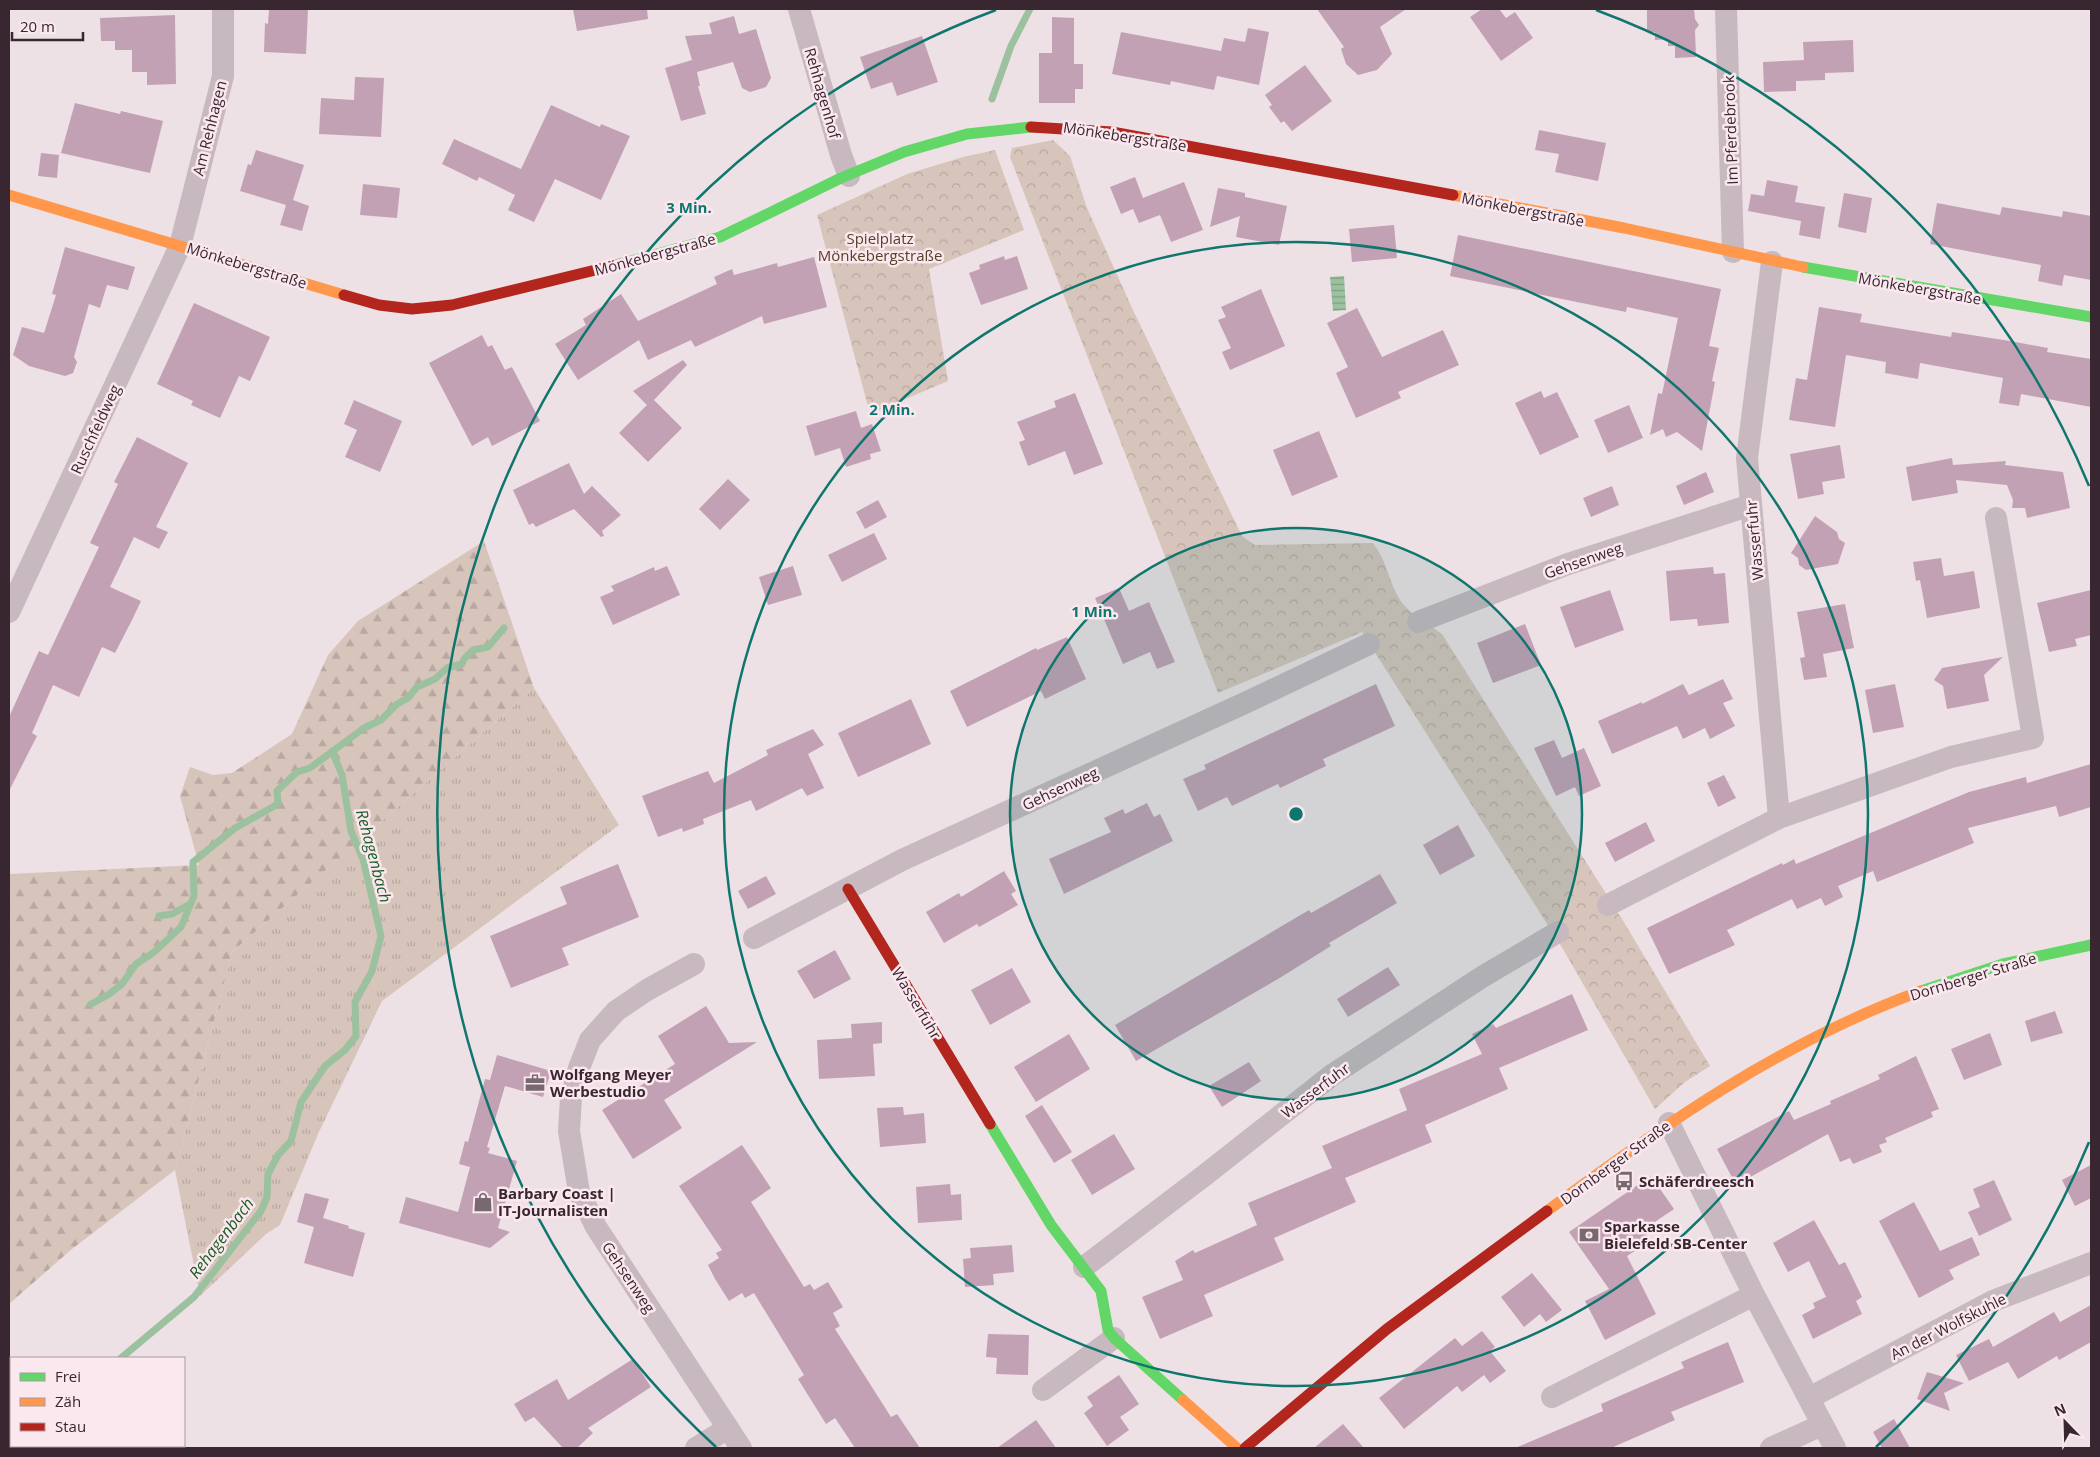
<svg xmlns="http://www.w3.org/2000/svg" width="2100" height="1457" viewBox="0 0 2100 1457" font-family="'Open Sans',sans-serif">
<defs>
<pattern id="grass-tufts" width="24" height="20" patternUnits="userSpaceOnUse" patternTransform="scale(1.25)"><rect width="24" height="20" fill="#d7c4bb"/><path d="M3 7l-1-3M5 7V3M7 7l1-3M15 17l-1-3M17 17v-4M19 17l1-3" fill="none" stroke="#b9a8a1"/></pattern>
<pattern id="forest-firs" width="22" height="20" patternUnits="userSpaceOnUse" patternTransform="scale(1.25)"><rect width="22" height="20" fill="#d7c4bb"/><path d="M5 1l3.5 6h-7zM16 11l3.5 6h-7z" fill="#b9a8a1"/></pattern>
<pattern id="park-crowns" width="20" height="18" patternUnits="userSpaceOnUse" patternTransform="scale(1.25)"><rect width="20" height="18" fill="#d7c4bb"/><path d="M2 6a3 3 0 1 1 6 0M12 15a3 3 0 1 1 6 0" fill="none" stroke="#b9a8a1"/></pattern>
<pattern id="water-rules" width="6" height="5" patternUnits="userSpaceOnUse" patternTransform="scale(1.25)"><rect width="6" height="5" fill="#9bc19f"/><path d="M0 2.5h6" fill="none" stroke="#7f9d82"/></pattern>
</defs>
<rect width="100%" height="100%" fill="#eee1e5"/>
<path fill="url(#grass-tufts)" d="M534 688 619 825 382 1001 318 1134 280 1225 266 1234 200 1296 175 1170 232 952Z"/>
<path fill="url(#forest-firs)" d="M484 541 534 688 232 952 175 1170 72 1249 9 1304V874L199 865 180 796 190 767 213 775 232 773 292 734 328 655 358 621Z"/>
<path fill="url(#park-crowns)" d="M1053 140 1070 156 1087 208 1132 308 1242 536 1255 545 1373 543C1385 558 1388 576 1396 593 1405 612 1426 622 1442 634L1622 919 1710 1066 1685 1082 1655 1109 1563 949 1362 632 1218 693 1010 157 1012 148Z
M995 150 1024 230 929 269 948 381 870 414 817 215 907 174 963 157Z"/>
<path fill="url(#water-rules)" d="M1344 276 1346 310 1333 311 1330 277Z"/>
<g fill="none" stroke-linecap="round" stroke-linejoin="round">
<path stroke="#9bc19f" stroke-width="7" d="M992 99 1011 46 1030 9
M159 916 172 914 190 904
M91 1004 108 995 122 984 136 964 153 953 181 927 194 896 193 862 235 828 278 804 277 791 297 772 310 768 364 728 381 720 397 704 408 698 417 687 435 679 447 668 462 664 464 659 473 650 488 647 504 628
M121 1358 194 1297 261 1211 267 1197 268 1174 278 1155 291 1141 301 1102 325 1066 345 1050 356 1036 355 1002 372 971 381 936 363 859 351 831 342 775 332 751
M63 1448V1446"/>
</g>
<path fill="#c3a1b5" d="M269 9H308L306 54 264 52 265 23 268 24Z
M573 9H647L648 19 577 31Z
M1317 9H1406L1380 27 1392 54 1377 70 1358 75 1346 64 1341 49 1344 47Z
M1482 9H1499L1506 18 1515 12 1533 38 1501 61 1470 17Z
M1647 9H1694L1695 19 1699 25 1695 30 1696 57 1675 58V46H1668V39L1655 40V32H1647Z
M175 15 176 84 147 85V72H132V50H115V41H101L100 18Z
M734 16 739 34 756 29 771 78 766 87 750 92 742 88 733 62 697 72 700 86H698L706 114 681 121 665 68 692 60 685 36 712 34 709 23Z
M1052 17 1074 18V64H1083V89H1075V103H1039V53H1052Z
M1248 28 1269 32 1259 85 1217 76 1214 90 1171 81 1170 85 1112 74 1121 32 1221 51 1224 38 1245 42Z
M922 36 938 82 897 96 892 82 871 89 860 57Z
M1853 40 1854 72 1825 73V80L1796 81V91L1764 92 1763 62 1804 60 1803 42Z
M1305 65 1332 101 1292 131 1284 121 1281 123 1269 107 1272 105 1265 95Z
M355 77 384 78 381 137 319 134 321 98 354 100Z
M75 103 120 114 121 111 163 121 150 173 61 153Z
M551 105 600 127 601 124 630 136 601 200 555 179 534 222 508 210 515 195 479 177 477 181 442 164 454 139 521 169Z
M1539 130 1606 143 1598 181 1555 172 1559 154 1535 150Z
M256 150 304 165 293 200 309 206 302 231 280 225 286 205 240 191 248 164 251 165Z
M41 153 59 155 57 178 38 176Z
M1135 177 1143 198 1184 182 1203 230 1171 242 1160 215 1139 223 1133 209 1121 214 1110 187Z
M1767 180 1798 186 1795 202 1825 207 1820 239 1799 235 1801 221 1748 211 1751 194 1764 196Z
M363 184 400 188 397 218 360 215Z
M1218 188 1245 193V197L1287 206 1279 245 1236 237 1240 216 1210 227Z
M1844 193 1872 198 1866 233 1838 227Z
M1937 203 2000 215 2002 207 2062 217 2063 211 2091 216V280L2064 275 2062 286 2038 281 2041 265 1930 244Z
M1394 225 1397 258 1352 262 1349 229Z
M1458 235 1721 289 1709 346 1719 348 1712 381 1715 382 1702 451 1677 432 1666 437 1663 429 1650 435 1658 393 1662 394 1678 318 1627 307 1626 312 1450 276Z
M65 247 135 267 128 290 107 285 100 308 89 304 74 357 77 362 73 373 65 376 29 366 13 355 22 327 44 333 56 295 52 294Z
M1004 256 1005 260 1017 256 1028 289 981 305 969 273 980 269 979 265Z
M814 257 827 307 764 324 762 316 695 347 691 340 648 360 639 340 578 380 555 344 586 325 583 319 621 294 638 321 717 284 714 277 732 269 734 275 777 263 778 267Z
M1261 289 1285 346 1230 370 1222 352 1231 348 1218 320 1226 317 1221 307Z
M194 303 270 337 250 381 239 376 220 418 191 405 193 401 157 384Z
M1819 307 1862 314 1860 322 1951 337 1952 332 2010 341 2048 348 2047 352 2091 359V407L2021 394 2019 406 1999 403 2003 378 1920 363 1918 379 1885 373 1886 362 1846 355 1835 427 1789 420 1796 378 1807 380Z
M1357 308 1382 357 1443 330 1459 365 1398 392 1401 398 1356 418 1336 373 1348 367 1327 323Z
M482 335 488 347 492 345 505 370 512 367 540 421 492 446 488 437 472 446 429 363Z
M683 360 687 365 654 400 682 428 648 462 619 433 647 405 633 391Z
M1541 391 1544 398 1557 392 1579 437 1540 455 1515 403Z
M1075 393 1103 464 1074 475 1065 451 1028 466 1019 442 1025 440 1017 422 1056 407 1054 401Z
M354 400 402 421 380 472 345 457 357 430 344 424Z
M1629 405 1643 438 1608 453 1594 420Z
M856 411 861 428 872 424 881 451 870 454 871 459 846 467 840 448 815 456 806 426Z
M1319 431 1338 477 1292 496 1273 450Z
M137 437 188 463 156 527 168 532 159 549 134 537 110 587 141 601 132 620 115 653 102 647 79 697 53 685 32 733 37 736 9 791V717L39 651 48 655 99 547 90 543 118 484 114 482Z
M1840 445 1845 478 1822 482 1824 494 1798 499 1790 454Z
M1952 458 1953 465 2006 461 2005 465 2063 472 2070 508 2027 518 2025 508H2012L2013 500 2007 485 1956 480 1958 493 1912 501 1906 467Z
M569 463 584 494 592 486 621 515 602 531 604 536 601 537 574 509 536 527 533 523 529 525 513 490Z
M1706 472 1714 492 1684 505 1676 486Z
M728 479 750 500 720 530 699 509Z
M1612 486 1619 505 1591 517 1583 498Z
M878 500 887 517 865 529 856 512Z
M1815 516 1837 532 1839 539 1845 543 1838 564 1806 570 1799 565 1798 558 1791 553Z
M874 533 887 559 842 582 828 555Z
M1941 558 1944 576 1974 571 1980 608 1927 618 1920 580 1916 581 1913 562Z
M667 566 680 595 613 625 600 597 614 591 611 586 632 577 654 567 655 571Z
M793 566 802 595 768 605 759 577Z
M1713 567 1714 574 1725 573 1729 623 1698 626 1697 619 1670 621 1666 571Z
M1119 588 1129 611 1149 602 1175 662 1157 669 1150 652 1123 664 1095 598Z
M1610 590 1624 630 1575 648 1560 607Z
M2091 590V635L2075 639 2077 646 2049 652 2037 603Z
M1845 604 1854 648 1823 654 1827 677 1804 680 1800 658 1805 657 1797 612Z
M1525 624 1541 665 1493 683 1477 643Z
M1067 637 1086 679 1045 699 1041 691 967 727 950 691 1036 648 1037 650Z
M2003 657 1984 675 1989 701 1947 709 1943 686 1934 680 1942 668Z
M1723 679 1733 699 1723 703 1735 726 1710 739 1705 728 1683 739 1677 726 1612 754 1598 721 1642 702V704L1683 684 1689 695Z
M1376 684 1395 726 1323 759 1326 766 1280 788 1278 784 1232 806 1227 797 1198 811 1183 779 1206 769 1204 765Z
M1895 684 1904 727 1873 733 1865 690Z
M911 699 931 744 858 777 838 733Z
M813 729 824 745 808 754 824 788 807 796 802 788 756 811 751 800 703 819 704 824 683 832 682 828 658 837 642 796 708 771 714 783 768 755 766 750Z
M1554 740 1562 758 1584 748 1601 786 1579 796 1575 787 1556 796 1534 748Z
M2091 764V807L2059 817 2056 806 1968 828 1974 843 1877 882 1873 871 1838 886 1843 897 1825 906 1821 898 1797 909 1792 899 1727 930 1735 945 1669 974 1647 928 1782 863 1783 865 1794 859 1796 864 1969 792 2026 777 2027 783Z
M1724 775 1736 798 1718 807 1707 783Z
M1147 803 1154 817 1160 814 1173 841 1064 894 1049 859 1111 832 1104 818 1123 809 1125 814Z
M1646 822 1655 841 1615 862 1605 843Z
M1458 825 1475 856 1440 875 1423 845Z
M618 864 639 917 562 948 569 965 511 988 490 936 567 904 560 887Z
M1004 871 1016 891 1011 894 1018 905 979 927 977 924 944 943 926 912 959 893 961 897Z
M1380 874 1397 903 1329 943 1331 946 1278 979 1136 1061 1115 1025 1309 910 1311 913Z
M766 876 776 894 748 909 738 891Z
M835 950 851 979 814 999 797 971Z
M1388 967 1400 985 1348 1017 1337 999Z
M1012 968 1031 1002 990 1025 971 990Z
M1572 994 1588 1030 1499 1068 1508 1089 1425 1125 1432 1142 1345 1178 1356 1202 1274 1238 1284 1260 1204 1295 1213 1316 1160 1339 1142 1297 1183 1280 1175 1261 1193 1250 1195 1253 1257 1225 1248 1203 1332 1168 1322 1146 1407 1110 1399 1089 1482 1054 1472 1034 1493 1024 1496 1028Z
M706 1006 729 1043 757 1042 664 1100 682 1128 633 1159 602 1110 675 1064 658 1036Z
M2055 1011 2063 1033 2031 1042 2025 1021Z
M882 1022V1043L873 1044 875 1076 819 1079 817 1040 852 1038 851 1024Z
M1990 1033 2002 1065 1964 1080 1951 1049Z
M1069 1034 1090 1069 1036 1102 1014 1067Z
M497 1055 551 1071 543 1097 505 1086 487 1147 490 1148 488 1153 517 1161 498 1228 510 1232 490 1248 399 1223 406 1197 458 1212 470 1167 459 1164 465 1141 468 1142 485 1079 490 1080Z
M1916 1056 1939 1109 1931 1112 1933 1117 1885 1138 1887 1142 1879 1145 1882 1152 1853 1164 1850 1158 1840 1162 1828 1134 1736 1185 1717 1149 1789 1111 1794 1120 1831 1104 1830 1101 1880 1079 1878 1075Z
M1249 1062 1261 1081 1222 1107 1209 1086Z
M1042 1105 1072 1152 1054 1163 1025 1116Z
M903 1107 904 1115 924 1113 926 1143 880 1147 877 1108Z
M1114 1134 1135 1169 1092 1195 1071 1160Z
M742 1145 771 1188 751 1202 804 1287 810 1284 814 1290 828 1282 843 1307 833 1313 840 1326 835 1329 891 1417 897 1414 920 1448H855L835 1418 826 1424 798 1379 804 1375 754 1293 745 1298 742 1293 729 1301 715 1279 708 1265 719 1258 716 1253 722 1250 679 1186Z
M2091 1165V1198L2075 1206 2062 1180Z
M1651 1176 1674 1209 1643 1230 1647 1235 1645 1244 1627 1256 1656 1314 1605 1340 1585 1301 1609 1289 1569 1232Z
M1994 1180 2012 1220 1979 1236 1968 1212 1980 1207 1973 1189Z
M950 1184 951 1195 961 1194 962 1220 918 1223 916 1187Z
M305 1193 329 1199 323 1218 349 1226 348 1228 365 1233 353 1277 304 1263 314 1227 297 1222Z
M1914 1202 1940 1251 1972 1237 1980 1255 1949 1270 1954 1279 1919 1298 1879 1221Z
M1814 1220 1839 1265 1845 1262 1862 1297 1856 1301 1862 1314 1813 1339 1802 1315 1815 1308 1813 1303 1826 1297 1809 1261 1788 1272 1773 1243Z
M1012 1245 1014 1272 993 1274 994 1285 965 1287 963 1259 971 1258 970 1248Z
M1532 1273 1562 1310 1546 1322 1540 1314 1524 1327 1501 1297Z
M2091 1305V1342L2059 1360 2057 1356 2018 1379 2008 1362 1969 1381 1956 1355 1989 1339 1993 1347 2054 1312 2060 1322Z
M1482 1331 1495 1347 1490 1351 1506 1371 1490 1383 1484 1375 1462 1392 1457 1386 1404 1429 1379 1398 1455 1338 1462 1346Z
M988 1334 1029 1335 1028 1375 996 1374 997 1358 986 1357Z
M1728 1342 1744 1382 1671 1412 1675 1420 1611 1448H1515L1603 1411 1601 1404 1684 1368 1681 1362Z
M633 1359 651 1387 588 1428 593 1433 577 1448H563L534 1417 525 1422 514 1404 557 1379 568 1400Z
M1927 1372 1964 1383 1944 1393 1950 1411 1917 1399Z
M1119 1375 1139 1404 1120 1417 1129 1430 1107 1446 1084 1413 1093 1406 1087 1397Z
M1894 1419 1910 1448H1882L1873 1432Z
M1036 1420 1056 1448H997Z
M1343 1424 1364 1448H1314Z"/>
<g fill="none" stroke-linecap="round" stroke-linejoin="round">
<path stroke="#c7b9bf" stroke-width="22" d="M799 9 841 155 849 176
M1726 9 1733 252
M1772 262 1747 458 1779 818
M9 612 180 246 223 76V9
M1418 622 1568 564 1751 505
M1608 905 1779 818 1951 757 2033 738 1996 518
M754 938 902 860 1247 702 1369 644
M694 964 647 990 616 1011 590 1040 579 1068 571 1098 569 1131 579 1192 596 1227 741 1448
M1669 1123 1754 1295 1835 1448
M1084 1267 1205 1175 1332 1075 1482 977 1558 932
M1043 1390 1114 1338
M1552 1397 1754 1295
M1809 1398 1993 1301 2091 1263
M696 1448 728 1428
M1771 1448 1822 1425"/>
<path stroke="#63d668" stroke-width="11" d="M620 264 720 237 841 178 904 152 967 134 1031 127
M1803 267 2091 317
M1921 991 2003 964 2091 945
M990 1124 1051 1225 1101 1291 1108 1330 1114 1338 1183 1400"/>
<path stroke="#ff974d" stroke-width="11" d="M9 195 344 295
M1453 195 1624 228 1803 267
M1547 1211C1663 1125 1783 1041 1921 991
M1183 1400 1237 1448"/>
<path stroke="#b3261e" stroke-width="11" d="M1031 127 1112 132 1453 195
M344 295 379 305 412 309 452 305 620 264
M848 889 990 1124
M1245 1448 1387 1329 1547 1211"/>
</g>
<circle cx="1296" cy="814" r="286" fill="#0f766e" fill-opacity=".12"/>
<g fill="none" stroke="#0f766e" stroke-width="2.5">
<circle cx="1296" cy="814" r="286"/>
<circle cx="1296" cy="814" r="572"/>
<path d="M2089 1142A858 858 0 0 1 1876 1447M716 1447A858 858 0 0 1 996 10M1596 10A858 858 0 0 1 2089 486"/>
</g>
<defs>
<symbol id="office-bare" viewBox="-9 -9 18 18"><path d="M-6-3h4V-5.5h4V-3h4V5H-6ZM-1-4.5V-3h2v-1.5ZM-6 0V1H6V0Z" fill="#786870" stroke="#fbe7ee" stroke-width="2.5" paint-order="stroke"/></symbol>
<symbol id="bus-bare" viewBox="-9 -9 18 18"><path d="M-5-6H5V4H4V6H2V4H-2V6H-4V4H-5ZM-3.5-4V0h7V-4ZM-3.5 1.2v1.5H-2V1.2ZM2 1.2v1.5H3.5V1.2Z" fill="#786870" stroke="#fbe7ee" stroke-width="2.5" paint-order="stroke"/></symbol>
<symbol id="shop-bare" viewBox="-9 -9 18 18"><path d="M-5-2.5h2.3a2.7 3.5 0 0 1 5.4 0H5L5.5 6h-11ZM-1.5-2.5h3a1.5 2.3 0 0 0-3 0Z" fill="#786870" stroke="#fbe7ee" stroke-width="2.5" paint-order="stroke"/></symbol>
<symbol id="bank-bare" viewBox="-9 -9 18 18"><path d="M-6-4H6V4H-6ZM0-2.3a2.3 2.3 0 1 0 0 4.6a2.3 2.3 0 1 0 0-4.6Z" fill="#786870" stroke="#fbe7ee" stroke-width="2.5" paint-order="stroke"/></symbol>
</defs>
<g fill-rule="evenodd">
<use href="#office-bare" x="521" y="1069" width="28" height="28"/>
<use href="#bus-bare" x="1610" y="1167" width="28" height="28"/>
<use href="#shop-bare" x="469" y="1188" width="28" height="28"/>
<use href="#bank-bare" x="1575" y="1221" width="28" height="28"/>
</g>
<g text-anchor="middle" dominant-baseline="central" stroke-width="5" stroke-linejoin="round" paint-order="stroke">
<g font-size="15" fill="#382731" stroke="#fbe7ee">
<text transform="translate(823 93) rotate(74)">Rehhagenhof</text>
<text transform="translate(209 128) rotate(-76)">Am Rehhagen</text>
<text transform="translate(1730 130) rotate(-92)">Im Pferdebrook</text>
<text transform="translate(1125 136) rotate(9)">Mönkebergstraße</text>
<text transform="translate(1523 209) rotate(11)">Mönkebergstraße</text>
<text transform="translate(655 254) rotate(-15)">Mönkebergstraße</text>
<text transform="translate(247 265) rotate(17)">Mönkebergstraße</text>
<text transform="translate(1920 288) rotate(10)">Mönkebergstraße</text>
<text transform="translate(95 429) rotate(-65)">Ruschfeldweg</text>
<text transform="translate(1754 540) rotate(-95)">Wasserfuhr</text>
<text transform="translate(1583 560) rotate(-19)">Gehsenweg</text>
<text transform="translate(1060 788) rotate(-25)">Gehsenweg</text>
<text transform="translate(1973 976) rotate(-17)">Dornberger Straße</text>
<text transform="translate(917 1003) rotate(59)">Wasserfuhr</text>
<text transform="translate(1315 1090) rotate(-37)">Wasserfuhr</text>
<text transform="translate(1615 1162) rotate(-36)">Dornberger Straße</text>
<text transform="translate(629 1277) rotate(56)">Gehsenweg</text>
<text transform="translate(1948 1326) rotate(-27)">An der Wolfskuhle</text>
</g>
<g font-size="15" fill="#584029" stroke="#fbe7ee">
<text x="880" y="238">Spielplatz<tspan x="880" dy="17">Mönkebergstraße</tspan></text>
</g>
<g font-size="15" font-weight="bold" fill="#382731" stroke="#fbe7ee" text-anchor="start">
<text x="550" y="1074">Wolfgang Meyer<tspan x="550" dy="17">Werbestudio</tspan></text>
<text x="1639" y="1181">Schäferdreesch</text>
<text x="498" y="1193">Barbary Coast |<tspan x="498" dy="17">IT-Journalisten</tspan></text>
<text x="1604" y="1226">Sparkasse<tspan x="1604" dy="17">Bielefeld SB-Center</tspan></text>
</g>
<g font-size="16" font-style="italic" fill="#195d26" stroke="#fbe7ee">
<text transform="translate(374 856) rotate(75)">Rehagenbach</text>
<text transform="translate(221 1238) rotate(-53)">Rehagenbach</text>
</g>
</g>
<circle cx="1296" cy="814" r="8" fill="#0f766e" stroke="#fbe7ee" stroke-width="2.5"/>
<g font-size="15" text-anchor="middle" font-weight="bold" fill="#0f766e" stroke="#fbe7ee" stroke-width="5" stroke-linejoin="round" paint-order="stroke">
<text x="689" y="213">3 Min.</text>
<text x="892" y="415">2 Min.</text>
<text x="1094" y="617">1 Min.</text>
</g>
<rect width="2100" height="1457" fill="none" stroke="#382731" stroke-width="20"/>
<rect x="10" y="1357" width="175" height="90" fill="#fbe7ee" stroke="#ad9aa2"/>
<rect x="20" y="1373" width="25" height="8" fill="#63d668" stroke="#ad9aa2"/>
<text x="55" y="1382" font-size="15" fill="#382731">Frei</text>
<rect x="20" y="1398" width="25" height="8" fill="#ff974d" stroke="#ad9aa2"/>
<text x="55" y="1407" font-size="15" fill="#382731">Zäh</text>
<rect x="20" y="1423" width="25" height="8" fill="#b3261e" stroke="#ad9aa2"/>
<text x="55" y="1432" font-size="15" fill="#382731">Stau</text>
<g transform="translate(2065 1422) rotate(337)" stroke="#fbe7ee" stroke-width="4" paint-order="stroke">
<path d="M0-4L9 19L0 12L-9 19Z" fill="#382731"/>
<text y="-8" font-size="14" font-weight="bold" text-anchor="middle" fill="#382731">N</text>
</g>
<path d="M12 32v8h71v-8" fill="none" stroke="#382731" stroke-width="2.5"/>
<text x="20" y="32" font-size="15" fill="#382731" stroke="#fbe7ee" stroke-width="4" paint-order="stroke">20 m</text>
</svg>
